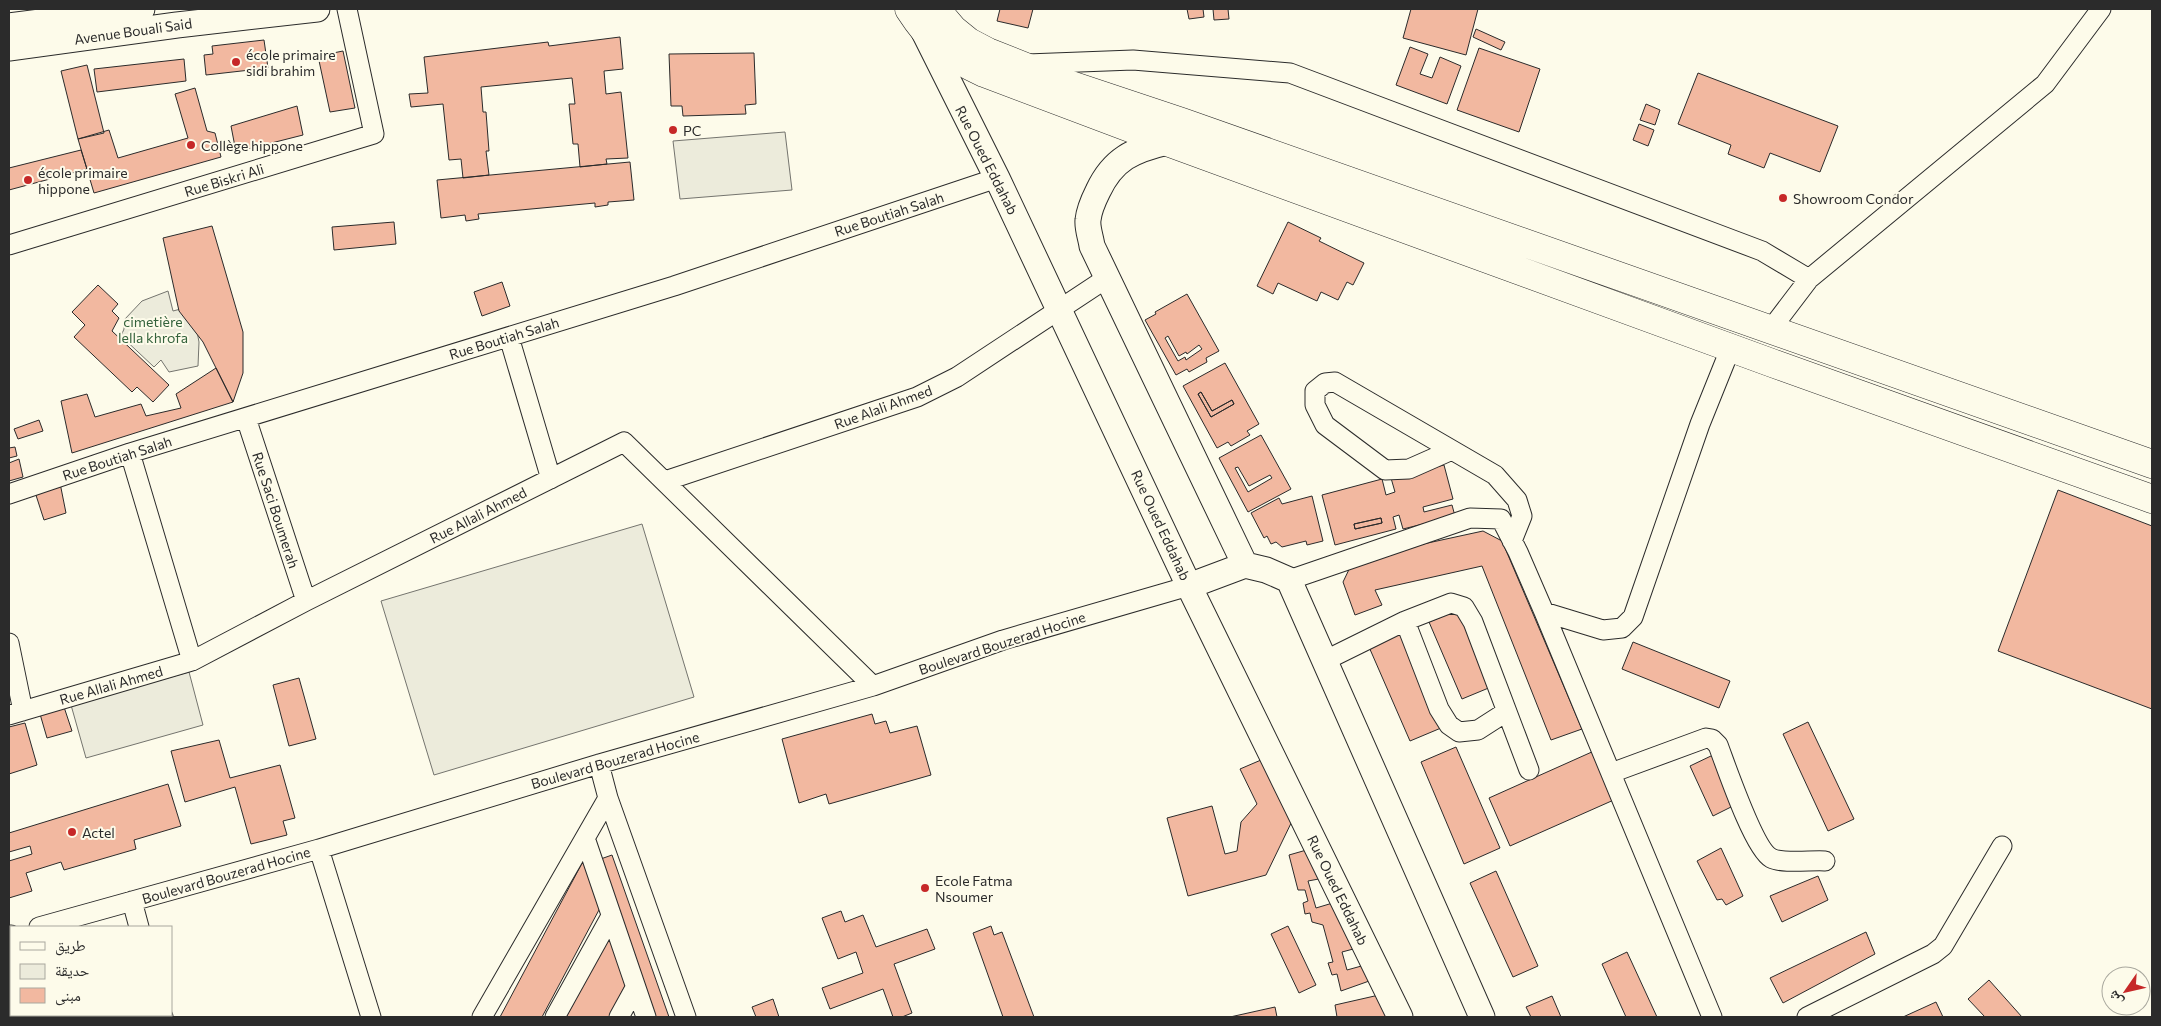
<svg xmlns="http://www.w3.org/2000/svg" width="2161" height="1026" viewBox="0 0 2161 1026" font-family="Commissioner,'Noto Naskh Arabic',sans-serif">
<rect width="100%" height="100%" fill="#fdfbea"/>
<path fill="#ecebdb" stroke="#74746e" d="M785 132 792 190 680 199 673 141Z
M168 291 173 311 192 306 199 342 198 366 169 372 161 360 154 367 121 336 124 329V320L142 301Z
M642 524 694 697 434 775 381 601Z
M189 672 203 725 86 758 71 705Z"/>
<path fill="#f2b8a0" stroke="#2b2b2b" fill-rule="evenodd" d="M1000 9H1033L1028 28 997 21Z
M1187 9H1203L1204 17 1189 19Z
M1213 9H1228L1229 19 1214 20Z
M1411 9H1478L1466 55 1403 38Z
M1476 29 1505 42 1501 50 1473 37Z
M620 37 623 69 604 71 606 94 621 92 628 158 606 159 607 164 580 167 578 144H573L569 104H575L572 78 481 87 483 112H486L489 151H486L489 175 463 178 461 159 449 160 443 104 411 107 409 94 428 93 424 57 548 42 549 46Z
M264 40 268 68 206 75 204 55 213 54 212 46Z
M1410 47 1428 54 1420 74 1432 78 1440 57 1461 66 1447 104 1396 85Z
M1479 48 1540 69 1519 132 1457 110Z
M343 51 355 108 330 112 318 56Z
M754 53 756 104 745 105 746 114 683 116 682 106H671L669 54Z
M184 59 186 81 97 92 94 69Z
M87 65 104 133 78 139 61 71Z
M1698 73 1838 126 1820 172 1770 153 1764 168 1728 154 1731 145 1678 124Z
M195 88 207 131 215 133 221 157 94 193 78 139 109 130 118 158 188 138 175 94Z
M1646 104 1660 110 1655 125 1640 120Z
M297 106 303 135 236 152 231 126Z
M1639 124 1654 130 1648 146 1633 140Z
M81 150 87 169 9 190V168Z
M630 162 634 200 608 202V205L595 207V203L478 214 479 219 466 221 465 215 441 218 437 180Z
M394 222 396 244 334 250 332 227Z
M1288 222 1321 238 1319 241 1364 263 1353 285 1347 282 1338 300 1321 292 1317 301 1278 283 1273 294 1257 286Z
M212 226 243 332V373L233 402 203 342 179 311 163 238Z
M502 282 510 306 482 316 474 292Z
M98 285 118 304 112 311 119 318 112 331 169 385 153 402 137 387 132 392 74 337 85 325 72 312Z
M1187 294 1219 351 1206 358 1207 362 1189 372 1187 369 1176 375 1145 320 1156 314 1155 312ZM1168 336 1179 356 1186 352 1187 354 1199 345 1202 349 1186 360 1185 357 1178 361 1165 338Z
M1225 363 1259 424 1247 431 1250 435 1231 446 1228 442 1217 448 1183 386ZM1201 392 1212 411 1232 400 1234 404 1211 417 1198 394Z
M216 368 233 402 72 453 61 401 87 394 95 417 141 404 146 416 181 408 176 394Z
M1201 392 1212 411 1232 400 1234 404 1211 417 1198 394Z
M39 420 43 431 18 439 14 429Z
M1261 435 1291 489 1248 512 1219 458ZM1238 467 1249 486 1270 475 1272 478 1248 492 1235 468Z
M15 447 17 456 9 458V448Z
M19 459 23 477 9 481V463Z
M1444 465 1453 499 1423 507 1424 512 1452 505 1455 516 1403 529 1399 515 1393 517 1396 529 1335 545 1322 495 1382 479 1386 495 1395 492 1391 478ZM1381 518 1382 523 1355 529 1354 524Z
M60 483 66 513 44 520 34 489Z
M2058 490 2152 526V709L1998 651Z
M1312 496 1323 541 1307 545 1306 541 1282 547 1276 542 1271 544 1267 536 1264 538 1251 513 1279 498 1282 504Z
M1381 518 1382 523 1355 529 1354 524Z
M1483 531 1502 541 1582 729 1551 740 1482 566 1375 590 1382 605 1355 615 1343 582 1354 559Z
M1458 610 1491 687 1462 699 1429 622Z
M1400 633 1441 728 1410 741 1369 647Z
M1633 642 1730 681 1719 708 1622 669Z
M299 678 316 739 289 746 273 685Z
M64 707 72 731 47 738 40 714Z
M872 714 875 724 886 721 890 733 917 726 931 775 829 804 826 794 799 803 782 739Z
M1808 722 1854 819 1828 831 1783 734Z
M25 723 37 765 9 774V727Z
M219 740 230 778 280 765 295 818 283 821 287 835 251 844 235 787 185 802 171 751Z
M1456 747 1500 848 1464 864 1421 762Z
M1594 751 1616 799 1510 846 1489 798Z
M1713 755 1737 804 1713 816 1690 766Z
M1268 757 1295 815 1266 875 1188 896 1167 818 1212 806 1225 854 1237 851 1241 822 1257 804 1240 769Z
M168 784 181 826 134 840 136 849 64 870 61 862 26 873 32 891 9 898V861L32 854 30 846 9 852V833Z
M1721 848 1743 896 1726 905 1722 899 1717 900 1697 861Z
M1310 849 1324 878 1308 881 1316 908 1336 902 1357 948 1342 952 1347 970 1365 965 1372 980 1341 991 1337 974 1332 975 1328 963 1333 962 1323 925 1312 922 1310 913 1305 914 1303 903 1308 901 1305 890H1298L1289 855Z
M588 852 600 908 542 1017H500Z
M612 855 669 1017H649L595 861Z
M1496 871 1538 966 1513 977 1470 883Z
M1818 876 1828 900 1782 922 1770 896Z
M841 911 845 922 863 915 876 947 927 929 935 949 894 964 912 1013 902 1017H893L883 989 830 1009 822 988 863 973 856 952 838 959 822 918Z
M991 926 994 935 1002 932 1034 1017H1003L973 933Z
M1288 926 1316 985 1299 993 1271 934Z
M613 930 625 986 609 1017H566Z
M1866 932 1875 954 1783 1003 1770 978Z
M1627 952 1657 1017H1626L1602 964Z
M1989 980 2022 1017H1985L1968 999Z
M1379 995 1390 1017H1337L1335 1005Z
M1552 996 1561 1017H1531L1526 1007Z
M773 999 779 1017H756L752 1007Z
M1936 1002 1943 1017H1903Z
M1275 1007 1277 1017H1230Z
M99 1015H126L127 1017H100Z"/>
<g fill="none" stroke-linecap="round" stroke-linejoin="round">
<defs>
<path id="minor" d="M1027 64 1133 60 1290 73 1762 251 1809 279
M9 245 374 134 347 9
M1771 329 1809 279 2045 84 2101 9
M509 337 551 479
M246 418 306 601
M1452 450 1409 469 1385 470 1325 425 1315 405V391L1325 383 1335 382 1495 475 1517 500 1522 516 1512 541
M130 453 192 661
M665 481 917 397 957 377 1107 278
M9 494 130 453 674 286 997 178
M1289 580 1470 518 1501 519 1518 552 1544 612 1712 1017
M1544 612 1603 630 1622 628 1633 617 1700 424 1731 347
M1405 621 1439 709 1449 725 1459 732 1478 730 1506 712
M9 643 23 711
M1324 661 1405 621 1451 603 1464 607 1473 622 1529 770
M9 715 192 661 306 601 624 442 873 686
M1611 773 1706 738 1712 739 1718 745C1726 766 1754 849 1771 858 1782 864 1812 860 1825 861
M608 798 686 1017
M585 838 646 1017
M319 849 371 1017
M132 901 139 927
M39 927 319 849 599 764 873 686 1003 640 1189 586
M9 936 11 935
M60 1015 61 1017
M162 1015 163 1017
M482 1017 608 798 599 764
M555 1017 611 916
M619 1017 635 988
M1807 1017 1933 954 1943 946 2002 846"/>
<path id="major" d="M9 26 142 9
M924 32 997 178 1189 586 1400 1017
M9 48 177 25 317 9
M1167 142C1133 150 1113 159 1098 191 1094 199 1089 210 1088 220 1087 228 1091 238 1092 246L1245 565 1266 570 1289 580 1482 1017
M1189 586 1245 565"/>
<path id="highway" d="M909 9C931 43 947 56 984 73L1167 142 1772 363 2152 499
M936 9 953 29 969 42 988 52 1071 85 1182 122 2152 464"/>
</defs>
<use href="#minor" stroke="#2b2b2b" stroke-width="21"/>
<use href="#major" stroke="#2b2b2b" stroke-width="27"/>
<use href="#highway" stroke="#2b2b2b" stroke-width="29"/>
<use href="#minor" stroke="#fdfbea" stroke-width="19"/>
<use href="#major" stroke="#fdfbea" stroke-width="25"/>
<use href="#highway" stroke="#fdfbea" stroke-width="28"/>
</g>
<g fill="#c62828" stroke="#fdfbea" stroke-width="2">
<circle cx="236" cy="62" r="5"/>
<circle cx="673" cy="130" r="5"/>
<circle cx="191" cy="145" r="5"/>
<circle cx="28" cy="180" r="5"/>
<circle cx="1783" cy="198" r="5"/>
<circle cx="72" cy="832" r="5"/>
<circle cx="925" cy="888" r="5"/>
</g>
<g text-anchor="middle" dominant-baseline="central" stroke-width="4" stroke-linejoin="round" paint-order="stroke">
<g font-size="14" fill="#2b2b2b" stroke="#fdfbea">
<text transform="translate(133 31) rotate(-8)">Avenue Bouali Said</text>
<text transform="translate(987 160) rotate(63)">Rue Oued Eddahab</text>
<text transform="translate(224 180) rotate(-17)">Rue Biskri Ali</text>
<text transform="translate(889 214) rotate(-18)">Rue Boutiah Salah</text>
<text transform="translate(504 338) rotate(-17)">Rue Boutiah Salah</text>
<text transform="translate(883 407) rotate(-20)">Rue Alali Ahmed</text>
<text transform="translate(117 458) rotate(-18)">Rue Boutiah Salah</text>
<text transform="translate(276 510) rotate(72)">Rue Saci Boumerah</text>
<text transform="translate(478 515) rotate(-27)">Rue Allali Ahmed</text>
<text transform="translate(1161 525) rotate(65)">Rue Oued Eddahab</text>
<text transform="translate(1002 643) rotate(-18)">Boulevard Bouzerad Hocine</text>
<text transform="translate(111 685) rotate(-16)">Rue Allali Ahmed</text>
<text transform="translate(615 760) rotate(-16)">Boulevard Bouzerad Hocine</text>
<text transform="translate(226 875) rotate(-16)">Boulevard Bouzerad Hocine</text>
<text transform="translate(1338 890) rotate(64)">Rue Oued Eddahab</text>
</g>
<g font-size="14" fill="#2b2b2b" stroke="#fdfbea" text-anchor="start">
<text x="246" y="54">école primaire<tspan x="246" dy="16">sidi brahim</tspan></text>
<text x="683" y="130">PC</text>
<text x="201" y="145">Collège hippone</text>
<text x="38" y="172">école primaire<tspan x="38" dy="16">hippone</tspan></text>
<text x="1793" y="198">Showroom Condor</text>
<text x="82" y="832">Actel</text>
<text x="935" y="880">Ecole Fatma<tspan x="935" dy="16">Nsoumer</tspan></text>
</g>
<g font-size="14" fill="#34623c" stroke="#fdfbea">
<text x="153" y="321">cimetière<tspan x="153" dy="16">lella khrofa</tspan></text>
</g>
</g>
<rect width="2161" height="1026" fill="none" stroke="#2b2b2b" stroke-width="20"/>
<rect x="10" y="926" width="162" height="90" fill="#fdfbea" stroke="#a9a89e"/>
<rect x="20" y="942" width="25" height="8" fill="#fdfbea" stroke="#a9a89e"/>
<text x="55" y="951" font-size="15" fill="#2b2b2b">طريق</text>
<rect x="20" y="964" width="25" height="15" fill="#ecebdb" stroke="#a9a89e"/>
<text x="55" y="976" font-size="15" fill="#2b2b2b">حديقة</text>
<rect x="20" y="988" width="25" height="15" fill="#f2b8a0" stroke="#a9a89e"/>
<text x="55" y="1001" font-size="15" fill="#2b2b2b">مبنى</text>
<g transform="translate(2126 991) rotate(236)"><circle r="24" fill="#fdfbea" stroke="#a9a89e"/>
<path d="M0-4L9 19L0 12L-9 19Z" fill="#c62828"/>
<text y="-8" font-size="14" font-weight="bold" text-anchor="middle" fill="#2b2b2b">ش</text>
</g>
</svg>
